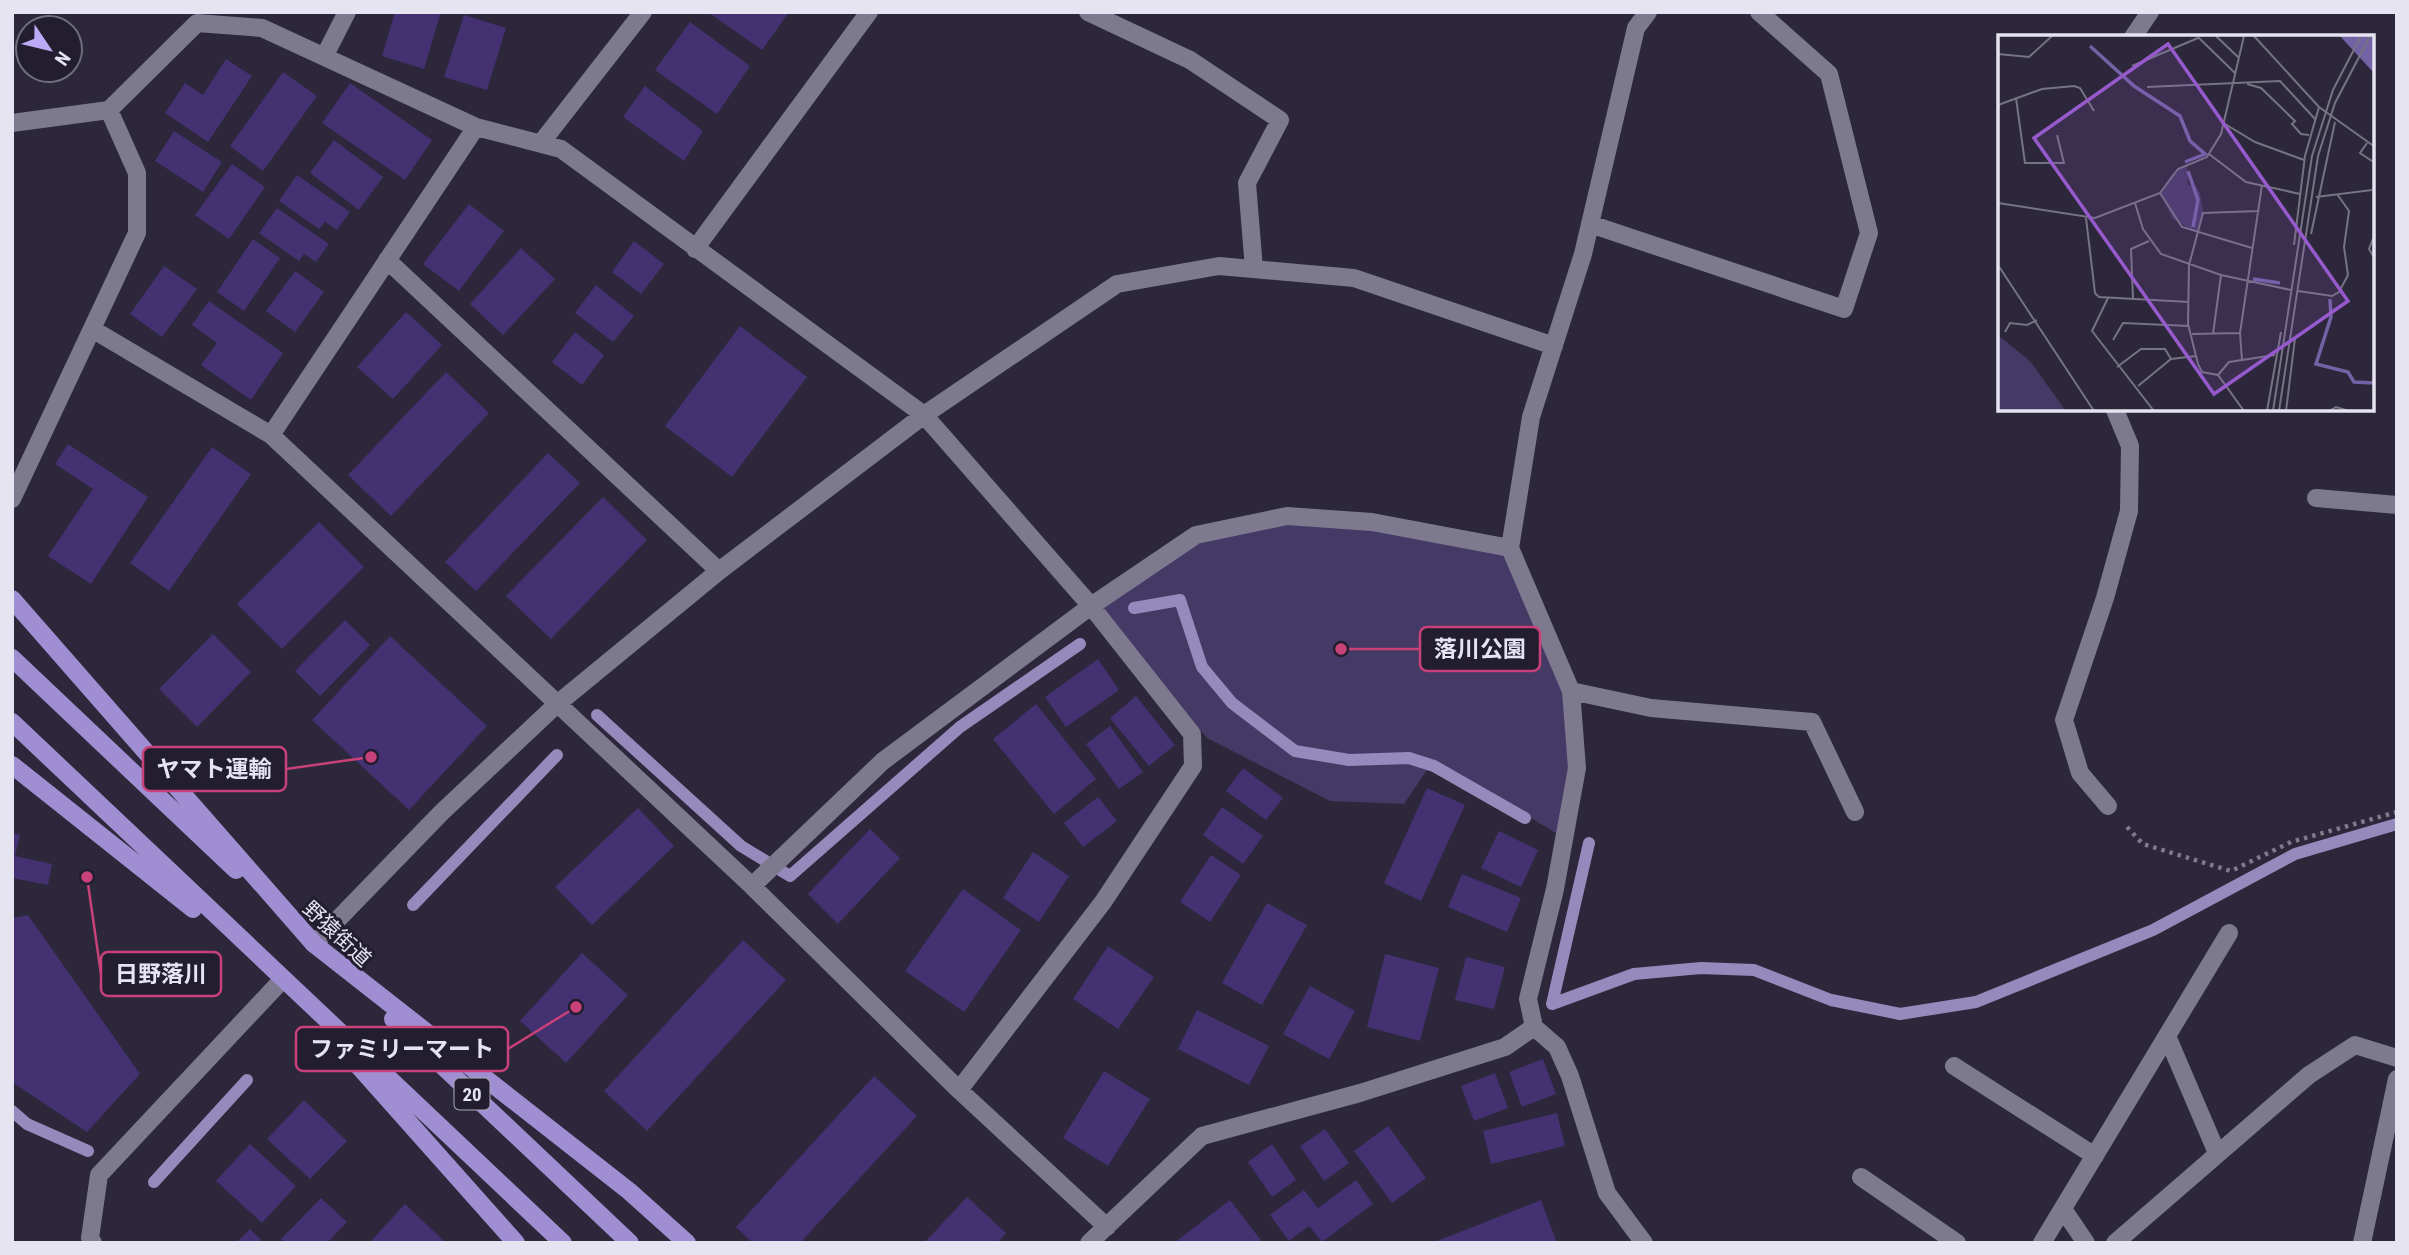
<svg xmlns="http://www.w3.org/2000/svg" width="2409" height="1255" viewBox="0 0 2409 1255" font-family="'Roboto Condensed','Noto Sans JP',sans-serif">
<rect width="100%" height="100%" fill="#2c273a"/>
<path fill="#453965" d="M1287 516 1510 548 1571 691 1577 768 1564 838 1434 760 1404 804 1330 801 1207 738 1091 606 1196 535Z"/>
<g fill="none" stroke-linecap="round" stroke-linejoin="round">
<path stroke="#9689bc" stroke-width="12" d="M1134 608 1180 600 1202 667 1232 703 1295 751 1349 760 1409 758 1434 766 1525 818
M597 715 741 846 790 876 960 727 1080 644
M1589 843 1552 1004 1634 974 1701 968 1754 970 1831 1000 1900 1014 1976 1002 2153 930 2295 854 2397 824
M413 905 557 755
M12 1111 27 1124 88 1151
M154 1182 247 1080"/>
</g>
<path fill="#443171" d="M395 12H441L424 69 382 56Z
M708 12H789L762 50Z
M464 15 506 28 487 90 444 77Z
M690 22 750 66 717 114 655 70Z
M226 59 252 76 208 142 165 113 185 83 203 95Z
M283 72 317 96 263 171 230 146Z
M350 83 432 140 405 180 322 123Z
M645 86 703 131 684 161 623 117Z
M174 131 222 162 203 192 155 161Z
M334 140 383 177 359 210 310 173Z
M232 164 265 187 229 239 195 215Z
M297 175 350 212 337 230 325 222 319 229 279 201Z
M469 204 504 231 459 291 423 264Z
M277 208 329 244 316 262 304 254 299 261 259 233Z
M253 239 280 258 244 311 217 292Z
M634 241 664 264 641 294 612 272Z
M521 248 555 279 503 335 470 304Z
M164 266 197 289 162 337 130 314Z
M295 271 324 292 295 332 266 311Z
M596 285 634 316 613 342 575 313Z
M209 301 283 353 251 400 201 365 217 343 192 325Z
M406 312 442 345 393 399 357 367Z
M740 326 807 377 732 477 665 426Z
M575 332 604 355 582 385 552 362Z
M446 372 489 413 391 516 348 475Z
M68 444 148 497 91 584 48 556 93 489 55 464Z
M212 447 251 474 169 591 130 563Z
M548 453 580 483 476 591 445 562Z
M603 497 647 540 551 639 506 596Z
M319 522 364 567 282 649 237 604Z
M345 620 370 645 320 696 295 671Z
M213 634 251 672 197 727 159 689Z
M390 636 487 726 409 810 312 720Z
M1098 659 1119 690 1066 727 1045 697Z
M1136 696 1175 745 1149 766 1110 718Z
M1036 704 1096 779 1054 814 993 739Z
M1110 726 1143 772 1119 789 1086 744Z
M1243 768 1283 798 1266 820 1226 791Z
M1427 788 1465 805 1421 901 1384 883Z
M1098 797 1117 821 1083 847 1064 823Z
M1222 807 1263 836 1243 864 1203 835Z
M638 808 674 846 592 925 555 887Z
M870 829 900 858 838 924 808 894Z
M1499 831 1538 850 1521 887 1481 868Z
M12 833 20 835 15 856 52 864 48 885 12 878Z
M1033 852 1069 876 1039 922 1003 898Z
M1211 855 1241 875 1210 922 1180 902Z
M1462 874 1521 898 1507 932 1448 907Z
M963 889 1021 930 964 1012 905 971Z
M1267 903 1307 925 1262 1005 1222 983Z
M28 915 140 1074 87 1132 12 1082V918Z
M743 940 786 980 647 1131 604 1091Z
M1108 946 1154 977 1118 1029 1073 999Z
M582 953 628 995 566 1063 520 1021Z
M1385 954 1439 968 1420 1041 1367 1027Z
M1466 957 1505 967 1494 1009 1455 1000Z
M1310 986 1355 1011 1329 1059 1283 1034Z
M1197 1010 1269 1046 1249 1085 1178 1049Z
M1543 1059 1556 1094 1522 1107 1509 1072Z
M1104 1071 1150 1099 1108 1166 1063 1138Z
M1495 1073 1508 1108 1474 1121 1461 1086Z
M874 1076 917 1116 800 1243H753L736 1227Z
M304 1100 347 1141 310 1179 267 1139Z
M1557 1113 1565 1146 1491 1164 1483 1131Z
M1388 1126 1426 1178 1392 1203 1354 1151Z
M1325 1129 1349 1163 1324 1181 1300 1146Z
M250 1144 296 1186 262 1223 216 1181Z
M1272 1144 1296 1180 1272 1197 1248 1162Z
M1356 1180 1373 1204 1322 1242 1309 1226 1289 1241 1270 1215 1304 1190 1318 1208Z
M967 1197 1006 1233 997 1243H924Z
M321 1198 347 1222 327 1243H284L281 1239Z
M1230 1200 1263 1243H1174Z
M1541 1200 1557 1243H1432Z
M405 1204 446 1243H369Z
M250 1229 264 1243H236Z"/>
<g fill="none" stroke-linecap="round" stroke-linejoin="round">
<path stroke="#7f7b8b" stroke-width="4.5" stroke-dasharray="3.5 5" stroke-linecap="butt" d="M2127 827 2143 844 2231 871 2291 842 2397 812"/>
<path stroke="#7d798f" stroke-width="18" d="M1088 12 1190 60 1280 120 1247 183 1254 269
M2133 37 2150 12
M325 55 347 12
M12 123 109 110 197 23 262 28 476 127 561 149 924 415 1091 606 1192 734 1193 766 1103 902 959 1090
M541 143 643 12
M1590 224 1844 309 1869 233 1829 74 1759 12
M695 249 869 12
M387 260 719 571
M92 329 271 435 752 886 959 1090 1107 1227
M271 435 476 127
M2316 498 2397 505
M12 499 137 233V173L109 110
M1571 691 1651 708 1812 722 1855 812
M2108 806 2080 773 2064 720 2105 598 2129 511 2130 446 2115 410
M752 886 883 761 1091 606 1196 535 1287 516 1372 522 1510 548
M314 944 442 812 556 705 719 571 924 415 1117 284 1219 266 1354 278 1554 346
M2167 1036 2217 1153
M1954 1066 2095 1156
M1861 1177 1957 1243
M2063 1209 2086 1243
M93 1243 90 1238 99 1175 282 980
M1089 1243 1202 1136 1360 1093 1505 1047 1534 1027
M1644 1243 1607 1193 1570 1076 1557 1047 1534 1027 1528 999 1555 889 1577 768 1571 691 1510 548 1531 417 1583 254 1636 28 1648 12
M2042 1243 2229 933
M2115 1243 2309 1075 2355 1045 2397 1058
M2362 1243 2397 1079"/>
<path stroke="#9f8ed1" stroke-width="18" d="M12 599 314 944 629 1191 687 1243
M12 658 236 870
M12 722 563 1243
M12 765 193 909
M393 1019 630 1243
M355 1062 516 1243"/>
</g>
<g text-anchor="middle" dominant-baseline="central" stroke-width="6" stroke-linejoin="round" paint-order="stroke">
<rect fill="#221e30" stroke="#aba9b7" stroke-width="2" x="454.5" y="1078.5" width="35" height="31" rx="5"/>
<g font-size="19" font-weight="bold" fill="#e6e4f1">
<text x="472" y="1094">20</text>
</g>
<g font-size="21" fill="#e6e4f1" stroke="#221e30">
<text transform="translate(337 934) rotate(43)">野猿街道</text>
</g>
</g>
<g transform="translate(1998 35)">
<rect width="376" height="376" fill="#2c273a"/>
<path d="M189 130 190 150H197L202 158 205 176 199 198 175 184 162 158 173 140ZM0 300 32 326 68 376H0Z" fill="#453965"/>
<path d="M342 1H376V38Z" fill="#7462a6"/>
<path fill="none" stroke="#7462a6" stroke-width="3.5" d="M92 11 136 51 182 81 192 106 207 119 187 127M190 136 200 165 195 192M255 244 282 248M332 264 333 282 318 329 350 337 356 347 377 348"/>
<path fill="none" stroke="#767383" stroke-width="2" d="M218 1 241 23M256 1 321 72 377 112M200 2 238 39M0 19 31 22 54 1M134 31 200 3M249 49 263 53 297 86 294 89 303 99 311 100M149 52 282 46 317 84M0 57V19M18 63 27 128H66L59 100M0 70 44 54 76 51 82 53 96 76M227 89 257 107 306 125M369 108 362 118 377 128M211 119 248 147 302 159M162 158 184 192 254 213M318 162 374 155M0 168 97 183 162 158 180 134 209 122 223 99 246 1M137 168 145 194 163 219 223 240 293 255M88 183 97 258 101 262 191 267M313 199 337 87M377 199 371 214 377 224M296 210 307 121 321 72M0 230 96 376M300 256 334 261 341 257 350 240 346 212 351 176 339 159M110 263 94 296 156 376M135 263 133 214 151 206M7 297 12 288 29 290 39 285M194 299 242 298M215 299 223 240M115 305 125 288 191 291M244 325 242 298 264 150M119 332 143 314H167L173 324M220 340 231 327 277 320M140 351 173 324 198 321M246 376 220 340 204 337 200 329 190 289 191 230 205 178 261 176M269 376 283 297M275 376 314 121 335 55 363 1M281 376 320 121 337 68 372 1M288 376 297 303M331 376 338 372 351 376"/>
<path fill="#965acc" fill-opacity="0.15" stroke="#965acc" stroke-width="3.5" d="M170 9 350 266 216 359 36 103Z"/>
<rect width="376" height="376" fill="none" stroke="#e6e4f1" stroke-width="3.5"/>
</g>
<path fill="none" stroke="#c94179" stroke-width="2.5" d="M1341 649L1420 649M371 757L286 769M87 877L101 974M576 1007L508 1049"/>
<g fill="#c94179" stroke="#221e30" stroke-width="2.5">
<circle cx="1341" cy="649" r="7"/>
<circle cx="371" cy="757" r="7"/>
<circle cx="87" cy="877" r="7"/>
<circle cx="576" cy="1007" r="7"/>
</g>
<g fill="#221e30" stroke="#c94179" stroke-width="2.5">
<rect x="1420" y="627" width="120" height="44" rx="7"/>
<rect x="143" y="747" width="143" height="44" rx="7"/>
<rect x="101" y="952" width="120" height="44" rx="7"/>
<rect x="296" y="1027" width="212" height="44" rx="7"/>
</g>
<g font-size="23" text-anchor="middle" font-weight="bold" fill="#e6e4f1">
<text x="1480" y="657">落川公園</text>
<text x="214" y="777">ヤマト運輸</text>
<text x="161" y="982">日野落川</text>
<text x="402" y="1057">ファミリーマート</text>
</g>
<rect width="2409" height="1255" fill="none" stroke="#e6e4f1" stroke-width="28"/>
<g transform="translate(49 49) rotate(125)"><circle r="33" fill="#221e30" stroke="#706d7d" stroke-width="2"/>
<path d="M0-5L12 26L0 18L-12 26Z" fill="#bcaaf6"/>
<text y="-10" font-size="19" font-weight="bold" text-anchor="middle" fill="#e6e4f1">N</text>
</g>
</svg>
